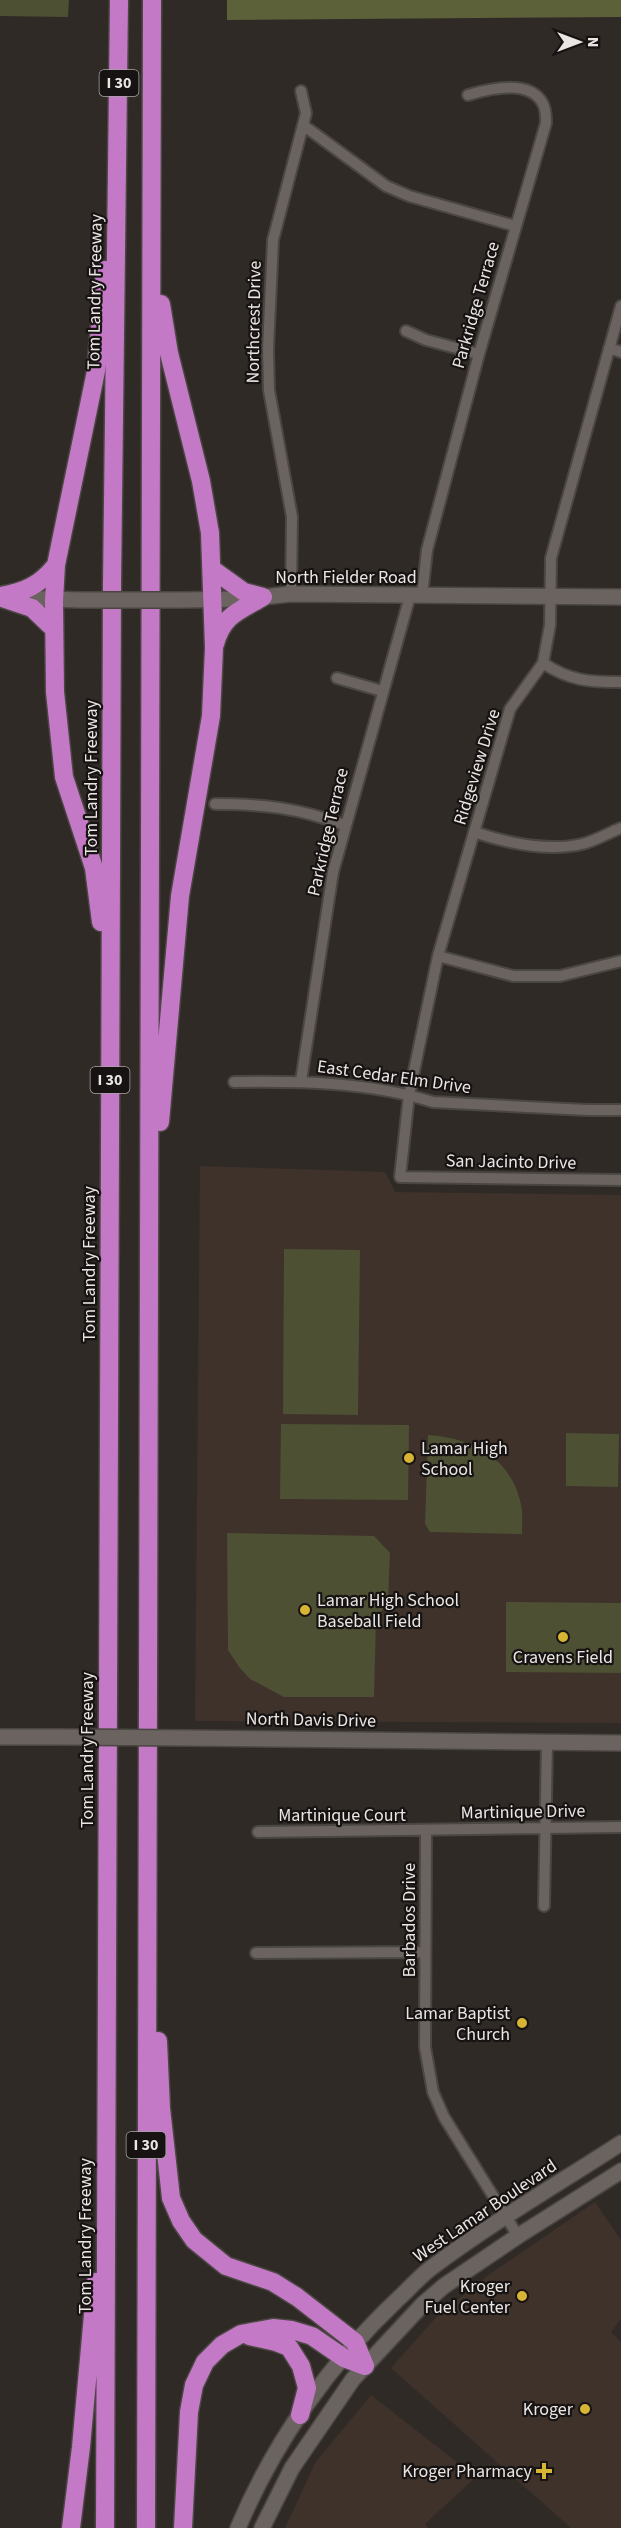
<svg xmlns="http://www.w3.org/2000/svg" width="621" height="2528" viewBox="0 0 621 2528" font-family="'Source Sans 3',sans-serif">
<rect width="100%" height="100%" fill="#302a26"/>
<path fill="#3e322b" d="M200 1166 385 1172 395 1192 621 1195V1723L195 1721Z
M595 2202 621 2240V2319L611 2332 621 2342V2528H571L391 2368 438 2315 490 2274Z
M371 2395 476 2477 425 2524 428 2528H285L315 2463Z"/>
<path fill="#4d5033" d="M0 0H69L68 17 0 16Z
M284 1249 360 1250 358 1415 283 1414Z
M281 1424 409 1425 408 1500 280 1499Z
M566 1433 619 1434 618 1487 566 1486Z
M428 1435C472 1438 512 1458 521 1505 523 1514 522 1525 522 1534L430 1532 425 1524Z
M227 1533 374 1536 390 1553 388 1602 376 1618 374 1697H284L250 1679 239 1667 228 1650Z
M506 1602 621 1603V1673L506 1672Z"/>
<path fill="#5d6139" d="M227 0H621V17L227 20Z"/>
<g fill="none" stroke-linecap="round" stroke-linejoin="round">
<defs>
<path id="street" d="M301 91 306 113 303 125 386 186 409 196 515 226
M621 306 551 558 550 625 543 663 510 709 438 956 409 1095 400 1177 621 1180
M406 331 426 340 479 354
M609 348 621 352
M291 594 292 517 269 390 268 349 273 240 303 125
M422 596 427 550 479 354 546 123C546 117 546 109 543 104 530 78 488 89 468 95
M543 663C570 681 589 682 621 682
M337 678 382 691
M215 804C263 804 299 808 344 825
M474 832C507 843 547 852 582 844 595 841 608 833 621 828
M438 956 513 976H560L621 961
M301 1081 333 872 410 596
M234 1082C300 1081 369 1082 433 1102L587 1110H621
M426 1831 425 2047 433 2092 444 2117 518 2236
M258 1832 621 1827
M544 1906 547 1742
M256 1953 425 1952"/>
<path id="secondary" d="M15 598 81 600
M182 600 245 599 291 594 621 597
M0 1737H63
M187 1738 621 1743
M238 2528C274 2442 330 2363 398 2299 409 2289 419 2277 431 2268 491 2223 558 2184 621 2143
M262 2528 292 2468 353 2379 423 2304 444 2286 518 2236 621 2171"/>
<path id="highway" d="M212 569 244 592 263 597
M0 596C25 592 40 585 56 565
M2 598 32 608 54 629
M215 644C223 615 239 611 263 597
M101 922 94 868 64 777 55 692 54 601 56 565 96 371 105 270
M160 1122 180 896 211 716 214 648 210 533 201 481 169 353 161 304
M158 2041 161 2108 171 2198 181 2221 194 2240 226 2266 273 2282 297 2297 355 2342 365 2366
M249 2336 276 2342 289 2347 301 2366 307 2388 300 2415
M71 2528 81 2447 96 2282
M105 2528 112 585 119 0
M146 2528 152 0
M183 2528 189 2412 194 2385 205 2362 222 2345 241 2334 273 2328 292 2330 312 2336 344 2358 365 2366"/>
</defs>
<use href="#street" stroke="#4a4642" stroke-width="14"/>
<use href="#secondary" stroke="#4a4642" stroke-width="18"/>
<use href="#highway" stroke="#4a4642" stroke-width="21"/>
<use href="#street" stroke="#6a635f" stroke-width="10"/>
<use href="#secondary" stroke="#6a635f" stroke-width="15"/>
<use href="#highway" stroke="#c379c5" stroke-width="18"/>
<defs>
<path id="secondary-bridge" d="M81 600H182
M63 1737 187 1738"/>
</defs>
<use href="#secondary-bridge" stroke="#4a4642" stroke-width="18" stroke-linecap="butt"/>
<use href="#secondary-bridge" stroke="#6a635f" stroke-width="15"/>
</g>
<g fill="#d7b434" stroke="#161312" stroke-width="2">
<circle cx="409" cy="1458" r="6"/>
<circle cx="305" cy="1610" r="6"/>
<circle cx="563" cy="1637" r="6"/>
<circle cx="522" cy="2023" r="6"/>
<circle cx="522" cy="2296" r="6"/>
<circle cx="585" cy="2409" r="6"/>
<path d="M541 2462h6v6h6v6h-6v6h-6v-6h-6v-6h6z"/>
</g>
<g text-anchor="middle" dominant-baseline="central" stroke-width="4.5" stroke-linejoin="round" paint-order="stroke">
<g fill="#161312" stroke="#aaa7a5" stroke-width="1.5">
<rect x="99.5" y="70" width="39" height="26" rx="4.5"/>
<rect x="90.5" y="1067" width="39" height="26" rx="4.5"/>
<rect x="126.5" y="2132" width="39" height="26" rx="4.5"/>
</g>
<g font-size="16" font-weight="bold" fill="#eae6e4">
<text x="119" y="83">I 30</text>
<text x="110" y="1080">I 30</text>
<text x="146" y="2145">I 30</text>
</g>
<g font-size="18" fill="#eae6e4" stroke="#161312">
<text transform="translate(95 292) rotate(-89)">Tom Landry Freeway</text>
<text transform="translate(476 305) rotate(-74)">Parkridge Terrace</text>
<text transform="translate(254 322) rotate(-89)">Northcrest Drive</text>
<text x="346" y="577">North Fielder Road</text>
<text transform="translate(477 767) rotate(-73)">Ridgeview Drive</text>
<text transform="translate(91 778) rotate(-90)">Tom Landry Freeway</text>
<text transform="translate(328 832) rotate(-77)">Parkridge Terrace</text>
<text transform="translate(394 1077) rotate(8)">East Cedar Elm Drive</text>
<text transform="translate(511 1162) rotate(1)">San Jacinto Drive</text>
<text transform="translate(89 1264) rotate(-90)">Tom Landry Freeway</text>
<text transform="translate(311 1720) rotate(1)">North Davis Drive</text>
<text transform="translate(87 1750) rotate(-90)">Tom Landry Freeway</text>
<text transform="translate(523 1812) rotate(-1)">Martinique Drive</text>
<text x="342" y="1815">Martinique Court</text>
<text transform="translate(409 1920) rotate(-90)">Barbados Drive</text>
<text transform="translate(485 2211) rotate(-34)">West Lamar Boulevard</text>
<text transform="translate(85 2236) rotate(-90)">Tom Landry Freeway</text>
</g>
<g font-size="18" fill="#eae6e4" stroke="#161312" text-anchor="end">
<text x="421" y="1448" text-anchor="start">Lamar High<tspan x="421" dy="21">School</tspan></text>
<text x="317" y="1600" text-anchor="start">Lamar High School<tspan x="317" dy="21">Baseball Field</tspan></text>
<text x="563" y="1657" text-anchor="middle">Cravens Field</text>
<text x="510" y="2013">Lamar Baptist<tspan x="510" dy="21">Church</tspan></text>
<text x="510" y="2286">Kroger<tspan x="510" dy="21">Fuel Center</tspan></text>
<text x="573" y="2409">Kroger</text>
<text x="532" y="2471">Kroger Pharmacy</text>
</g>
</g>
<g transform="translate(579 42) rotate(90)" stroke="#161312" stroke-width="4.5" paint-order="stroke">
<path d="M0-4.5L10 22L0 15L-10 22Z" fill="#eae6e4"/>
<text y="-9" font-size="16" font-weight="bold" text-anchor="middle" fill="#eae6e4">N</text>
</g>
</svg>
